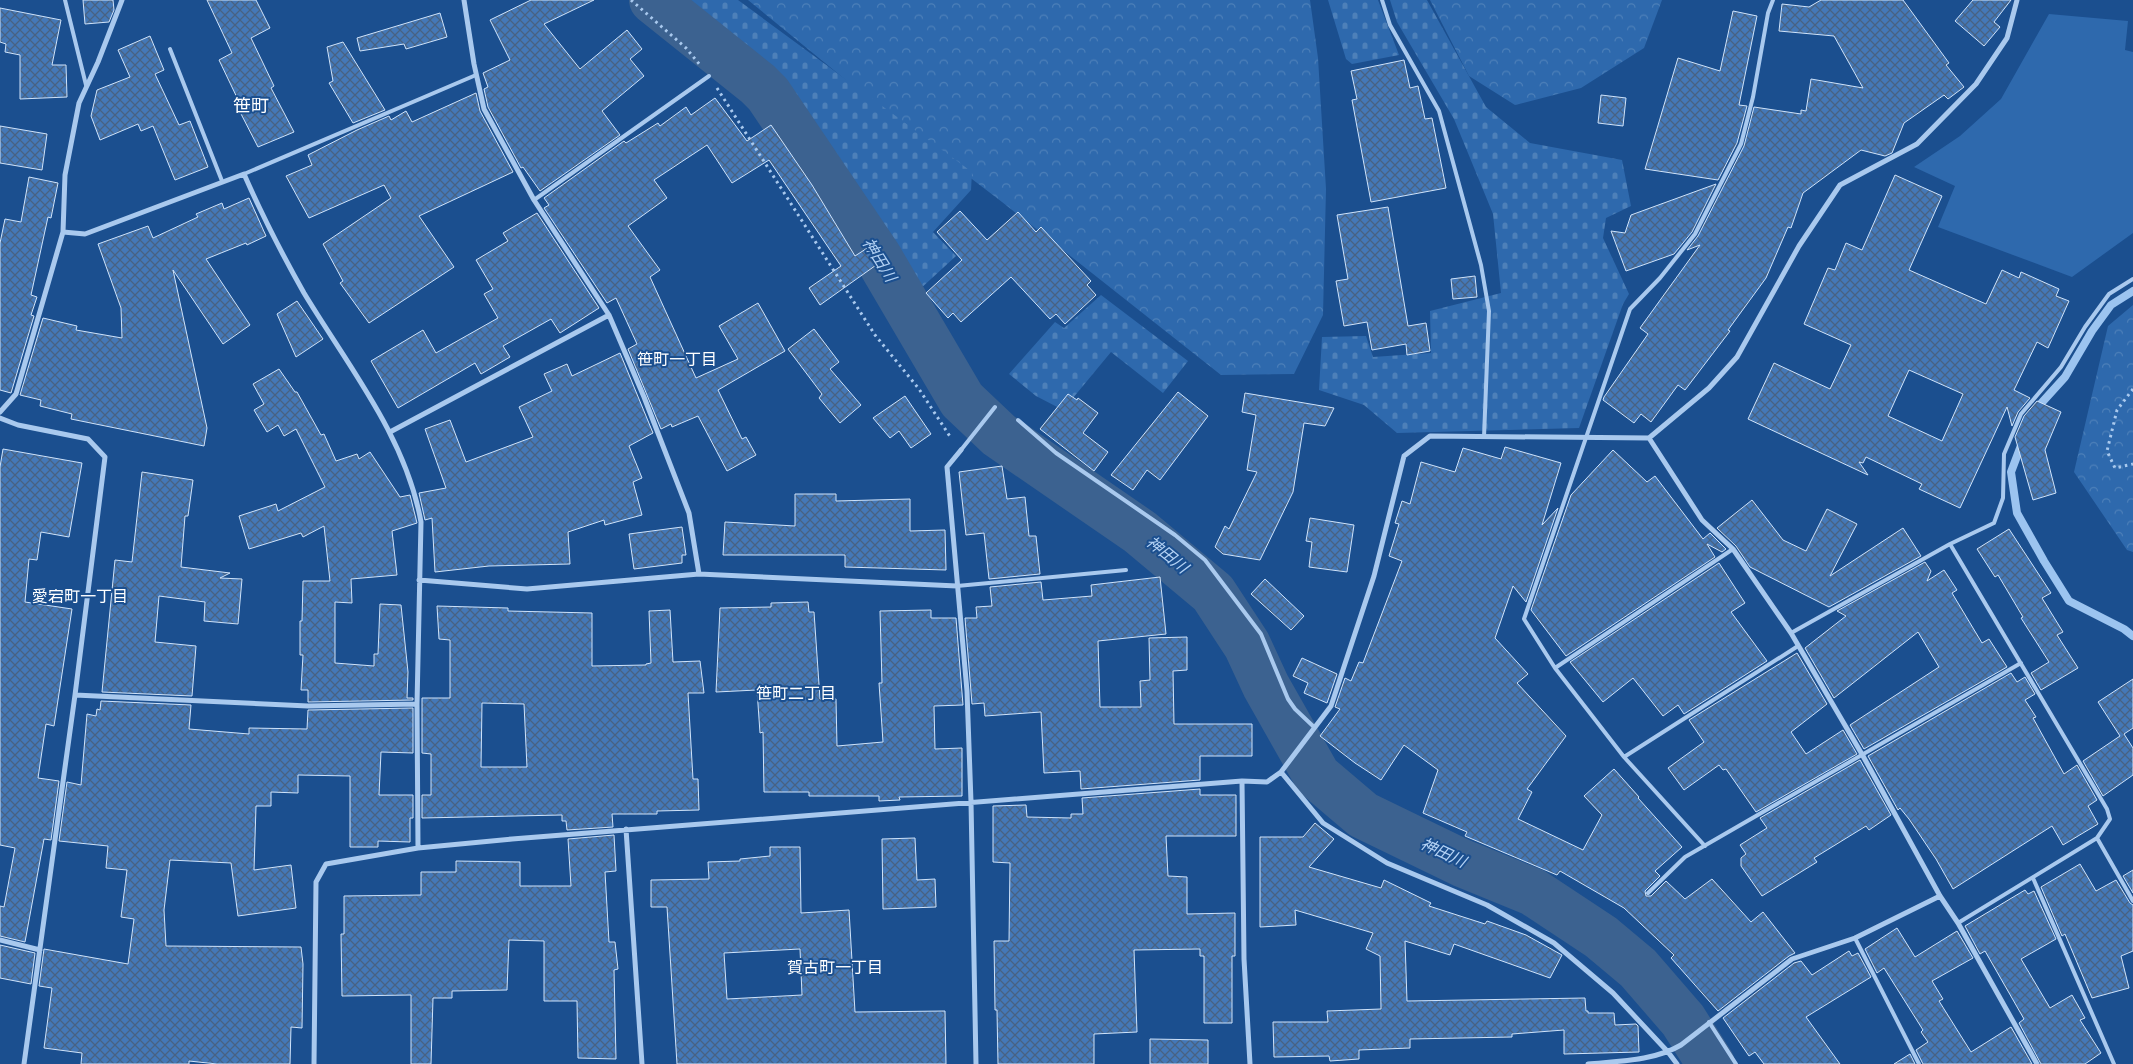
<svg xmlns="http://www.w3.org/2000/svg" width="2133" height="1064" viewBox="0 0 2133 1064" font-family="'Varela Round','Noto Sans JP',sans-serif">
<defs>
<pattern id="forest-crowns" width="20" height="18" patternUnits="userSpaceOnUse" patternTransform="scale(1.25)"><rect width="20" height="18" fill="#2e69ad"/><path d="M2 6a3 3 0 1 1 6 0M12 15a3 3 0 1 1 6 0" fill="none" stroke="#4d80b9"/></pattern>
<pattern id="cemetery-stones" width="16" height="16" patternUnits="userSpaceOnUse" patternTransform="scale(1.25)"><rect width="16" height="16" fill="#2e69ad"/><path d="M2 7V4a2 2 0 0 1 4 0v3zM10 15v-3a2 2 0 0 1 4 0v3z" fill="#4d80b9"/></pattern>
<pattern id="building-cross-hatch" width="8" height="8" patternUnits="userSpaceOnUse" patternTransform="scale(1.25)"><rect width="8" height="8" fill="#4478b7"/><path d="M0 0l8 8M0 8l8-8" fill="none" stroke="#486282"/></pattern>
</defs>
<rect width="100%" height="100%" fill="#1b4f8f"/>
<path fill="url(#forest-crowns)" d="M748 0H1310L1318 58 1326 189 1323 315 1294 374 1221 375 1002 202 896 121Z
M1430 0H1662L1644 48 1581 88 1515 105 1469 76Z
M2133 305V552L2127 550 2074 472 2108 326Z"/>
<path fill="url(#cemetery-stones)" d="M681 0H738L972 172 971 190 933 232 956 256 919 290 814 125Z
M1328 0H1378L1399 55 1352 64 1346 59Z
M1390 0H1427L1486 107 1530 143 1622 160 1631 206 1606 218 1603 238 1629 294 1623 304 1579 428 1397 433 1364 405 1319 390 1322 337 1366 336 1373 357 1431 353 1430 311 1501 293 1493 214 1454 119 1397 22Z
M1101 295 1188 361 1163 393 1111 352 1063 410 1036 396 1009 374 1055 322 1064 328Z"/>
<path fill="#2e69ad" d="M2049 14 2128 21 2125 50 2133 52V233L2072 277 1938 227 1955 186 1914 167 1960 136 2001 99Z"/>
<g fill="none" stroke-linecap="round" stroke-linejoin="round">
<path stroke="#9cc4f0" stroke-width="8" d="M2036 409 2065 377 2092 331 2111 305 2133 291
M2022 443 2011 472 2017 513 2044 561 2069 601 2124 629 2133 636"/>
<path stroke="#3c6290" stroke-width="48" d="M653 0 758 84 768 94 878 257 962 400 999 435 1140 532 1213 593 1247 645 1266 686 1317 776 1363 815 1462 863 1533 892 1601 937 1638 968 1683 1020 1711 1064"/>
</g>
<path fill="url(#building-cross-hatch)" stroke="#cfe3fa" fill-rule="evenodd" d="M83 0H113L114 10 109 22 85 24Z
M207 0H256L270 28 251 38 274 86 271 88 294 132 258 147 239 110 242 108 219 60 232 53Z
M531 0H594L544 24 580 69 627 30 642 49 630 59 644 76 602 111 620 135 540 191 523 167 521 168 488 107 484 89 488 87 483 73 510 60 490 20Z
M1821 0H1903L1949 63 1946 65 1964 87 1948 99 1944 95 1904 123 1892 153 1885 156 1861 150 1803 193 1791 228 1788 227 1766 278 1728 330 1730 331 1685 390 1678 385 1651 422 1641 414 1634 423 1603 400 1604 397 1648 334 1640 328 1700 245 1687 250 1698 236 1744 146 1754 107 1801 114V110L1806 111 1811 79 1863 88 1834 36 1779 31 1782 4 1809 7Z
M1973 0H2011L1994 22 2000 27 1984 46 1955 21Z
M0 8 61 20 52 65H66L67 97 20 99V55L5 52 6 44 0 42Z
M1733 11 1757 16 1739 105 1747 106 1737 143 1718 180 1645 169 1678 58 1720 71Z
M440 13 447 37 406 49 404 44 360 51 357 38Z
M150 36 164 70 155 74 179 125 190 121 208 167 175 180 153 126 141 131 138 124 100 140 91 116 97 90 130 77 118 50Z
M343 42 385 110 353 123 329 83 333 81 327 47Z
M1404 60 1410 88 1418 86 1425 119 1432 118 1446 188 1371 202 1352 100 1357 99 1351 71Z
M476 93 480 111 513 172 419 216 454 267 369 323 340 283 343 281 323 244 391 198 384 185 309 218 286 176 312 165 308 155 357 130 389 116 391 120 406 111 412 122Z
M1601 95 1626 98 1623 126 1598 123Z
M715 98 747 141 771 125 812 185 855 256 875 243 886 258 820 305 809 288 841 266 769 160 732 183 707 145 654 180 667 198 628 226 660 270 650 277 696 378 738 359 719 326 758 303 785 351 718 390 742 439 746 437 756 455 727 471 698 416 672 427 671 424 661 429 628 349 637 344 616 298 607 303 544 208 549 205 544 198 624 141 626 143 658 123 660 126 686 107 691 115Z
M0 126 47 134 42 170 0 163Z
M1895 175 1942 196 1909 270 1986 304 2002 270 2019 278 2021 272 2059 289 2056 296 2069 301 2048 348 2037 342 2014 390 2030 398 2018 412 2012 426 2007 407 1960 508 1919 489 1922 484 1866 457 1863 463 1859 462 1868 475 1748 419 1774 363 1830 389 1851 345 1804 324 1828 268 1835 270 1846 243 1862 250ZM1909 370 1963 394 1942 441 1888 416Z
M29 177 58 183 51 218 48 217 31 295 37 297 31 315 34 316 11 393 0 390V243L5 219 21 222Z
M1716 184 1692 232 1674 254 1626 271 1611 231 1625 233 1631 215Z
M249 198 266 236 247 245 246 243 206 259 250 325 223 344 173 270 207 428 204 446 71 419 72 414 40 406 41 400 20 395 43 318 77 326 76 330 122 338 121 308 98 244 148 226 153 238 198 217 196 214 222 203 224 209Z
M1388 207 1408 326 1426 323 1430 351 1407 355 1406 344 1372 350 1367 322 1344 326 1336 281 1348 279 1337 215Z
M960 211 987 240 1018 212 1036 232 1041 227 1091 281 1087 285 1096 295 1065 324 1056 314 1050 319 1011 277 961 322 953 313 948 318 926 293 962 260 937 232Z
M537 213 599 308 560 333 551 319 503 346 510 357 481 374 475 363 398 408 371 361 423 330 436 353 498 318 484 294 493 289 476 260 508 241 503 233Z
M1475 276 1477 297 1453 299 1451 279Z
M297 301 323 339 296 357 277 314Z
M814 329 839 362 830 369 861 405 840 423 819 398 822 394 788 349Z
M620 353 653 433 629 446 642 478 633 482 642 515 605 525 604 520 568 532 570 564 489 566 435 572 432 518 425 520 419 493 446 488 425 429 450 420 466 462 533 437 519 407 552 391 544 374 567 364 572 376Z
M279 369 295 392H297L321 435 324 434 336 461 357 454 359 459 370 452 400 497 410 495 417 523 392 531 397 575 351 579 352 603 335 602V663L374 666V654H378L380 604 401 605 408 672 407 698H413V700L308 702V690H301L303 655H300V621H302L303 581H330L324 526 303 537 301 533 249 549 239 516 276 504 278 511 325 487 296 429 284 436 278 425 267 432 254 410 264 404 253 384Z
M1178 392 1208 416 1160 480 1147 470 1133 490 1111 475Z
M1245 393 1334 408 1325 426 1304 423 1293 492 1260 560 1223 554 1215 547 1225 526 1229 529 1257 472 1247 470 1256 415 1242 412Z
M1068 394 1077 400 1078 398 1098 413 1083 433 1108 452 1094 471 1040 429Z
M905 396 931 434 911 448 899 431 890 438 873 418Z
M2037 401 2061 412 2045 450 2056 493 2033 500 2015 437 2024 416Z
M1505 447 1561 463 1542 525 1558 508 1526 602 1513 586 1495 638 1528 674 1517 683 1566 736 1527 789 1532 792 1518 819 1583 850 1602 815 1584 796 1614 769 1639 797 1638 798 1682 847 1655 871 1660 876 1645 891 1646 896H1651L1666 881 1685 899 1712 879 1751 922 1763 912 1795 953 1789 956 1718 1011 1671 958 1674 955 1624 908 1560 871 1557 875 1465 836 1467 832 1423 813 1438 770 1404 745 1381 780 1355 763 1320 736 1340 709 1335 707 1345 678 1351 681 1359 662 1363 663 1402 561 1389 556 1399 524 1395 523 1402 501 1410 504 1421 462 1455 472 1463 448 1501 459Z
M3 449 82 463 69 537 41 532 37 560 29 559 25 602 72 609 54 726 46 724 38 778 59 781 51 840 44 839 25 942 0 936V906L4 907 15 848 0 845V467Z
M1613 450 1647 482 1655 476 1703 539 1710 533 1726 549 1722 552 1707 544 1715 557 1566 656 1531 610 1571 495Z
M1002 466 1007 499 1025 497 1029 536H1036L1040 574 989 579 984 533 966 535 959 472Z
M142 472 193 480 188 516H185L181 567 230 573 220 578 242 579 238 624 204 621 205 602 159 596 155 642 196 646 192 696 102 692 115 560 132 562Z
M795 494H836V501L910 499V531L945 530 946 570 845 567V555H723L725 522 795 526Z
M1752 500 1783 540 1806 551 1827 509 1857 524 1830 576 1903 528 1921 556 1829 607 1750 567 1736 546 1717 528Z
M1310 518 1354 525 1347 572 1309 567 1312 542 1306 541Z
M682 527 686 555H682V563L634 569 629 534Z
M2009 529 2051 593 2042 598 2063 632 2057 635 2078 668 2041 690 2031 673 2049 662 2021 618 2023 617 1998 575 1995 577 1977 549Z
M1925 562 1931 571 1927 581 1944 570 1957 590 1952 593 1982 643 1989 639 2007 667 1864 749 1850 725 1939 667 1918 632 1834 698 1805 648 1846 616 1837 611Z
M1719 563 1745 603 1731 612 1767 661 1684 714 1678 705 1663 716 1633 678 1603 702 1570 662Z
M1160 577 1166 634 1098 641 1100 707H1141L1140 681 1150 680 1149 638 1187 637V670L1173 671 1174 724H1252V756H1200V780L1081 789 1080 771 1044 773 1041 712 985 716 984 703 972 704 965 618H977L976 607 992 606 990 587 1041 582 1043 600 1092 596 1091 585Z
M1265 579 1304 616 1291 630 1251 594Z
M808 602 809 612H814L820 699H836L837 746 883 742 879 683H882L880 611 931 610V618H956L963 705 934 706 935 749 962 748V796L899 797 900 800 879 801V796H809V792H764L763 732 760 733 757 690 716 692 720 608 771 607V603Z
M437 606 508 608V611L592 613V666L646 665V664L651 663 649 611 670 610 673 662 700 661 704 693H688L693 779H698L699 810 657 811V814H612L613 827 567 830 566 821H562V815L422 818V795H431V754L422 753V698H450V640L439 639ZM482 703 524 704 527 767H481Z
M1797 653 1827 704 1791 732 1806 754 1843 730 1857 754 1756 812 1726 769 1723 770 1719 765 1684 790 1668 768 1704 742 1689 720Z
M1302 658 1337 674 1327 703 1304 693 1308 683 1293 676Z
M2011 673 2017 682 2025 677 2035 694 2025 700 2036 717 2033 718 2064 774 2077 765 2097 800 2088 806 2098 824 2063 845 2052 826 1953 889 1936 859 1909 819 1900 808 1898 810 1868 756Z
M2133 679V728L2124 734 2133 748V775L2103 796 2083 761 2120 736 2098 702Z
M101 701 191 705 189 729 249 734V728L307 729 308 710 413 708V753L381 752 379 795H413V818H410V842L378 841V847H350V776L298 775V793L271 792V806H256L254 870 291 865 296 908 238 916 231 863 170 860 164 910 166 946 301 947 303 964 302 1028 291 1027 290 1064H217L189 1061V1064H81L82 1053 44 1048 52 988 39 986 44 949 128 964 134 919 121 917 127 870 106 868 108 846 59 841 67 782 81 785 87 714 96 716 97 709 100 710Z
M1860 760 1891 815 1869 830 1866 826 1814 858 1817 862 1762 896 1741 866V858L1746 854 1740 845 1767 828 1760 818Z
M1200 789V795H1236V836H1166L1168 876 1187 877V914L1235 913V956H1232V1023H1204V956H1200V949L1134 950 1137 1032 1094 1034V1064H998L997 1010H995L994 941H1009L1010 863 993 862V806L1026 805 1027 817 1071 818V814H1083L1082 798Z
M1315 823 1334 839 1309 867 1381 888 1384 880 1431 903 1429 906 1485 924 1487 921 1526 935 1562 955 1550 978 1454 944 1450 955 1405 941 1407 1001 1585 998 1586 1011H1588V1013H1614L1615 1025 1636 1024 1638 1026 1639 1052 1564 1054V1030L1512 1034V1037L1410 1039V1048L1359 1050V1059L1330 1061 1329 1056 1274 1057 1273 1022H1328L1327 1011 1381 1009 1380 956 1366 949 1373 933 1295 910 1296 925 1260 927V837H1303Z
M614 835 616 871 605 872 609 942H615L618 969 614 970 616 1059 578 1058 577 1001H544V941L509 940 507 990 452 991V998H433L431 1064H411V995L342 996 341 934H344V896L421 895V872H456V861L520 862V886H571L568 839Z
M915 838 917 880 935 879 936 907 883 909 882 839Z
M770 847H800L801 913 849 910 855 1012 945 1011 946 1064H677L667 907H651V880L709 879 708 862 740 861V859L770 856ZM800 949 802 995 727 999 724 953Z
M2080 864 2096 891 2116 880 2130 903 2133 905V951L2121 956 2129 988 2092 998 2065 934 2062 936 2041 887Z
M2133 870V893L2123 876Z
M2025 890 2028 894 2034 891 2056 939 2021 959 2050 1008 2072 995 2085 1018 2080 1020 2101 1053 2085 1064H2041L2019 1023 2024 1019 1985 951 1980 954 1965 926Z
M1897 928 1915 957 1957 931 1973 958 1932 981 1943 999 1939 1001 1971 1052 2011 1027 2032 1064H1923L1916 1050 1928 1042 1921 1032 1923 1030 1884 968 1877 973 1865 949Z
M0 945 35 953 31 984 0 978Z
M1849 951 1852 956 1858 953 1871 977 1806 1017 1840 1064H1764L1755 1052 1749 1056 1723 1018 1794 963 1801 961 1812 975Z
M1150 1039 1208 1040V1064H1150Z
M1910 1054 1915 1064H1894Z"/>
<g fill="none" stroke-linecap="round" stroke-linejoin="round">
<path stroke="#a9c9ee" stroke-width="3" stroke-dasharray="2.5 4" stroke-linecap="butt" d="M631 0 686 48 700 65
M717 88 875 335 919 389 951 438
M2133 389 2117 410 2107 451 2115 468 2133 464"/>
<path stroke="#a9c9ee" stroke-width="4" d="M65 0 86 85
M1382 0 1390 25 1439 111 1481 265 1489 311 1484 437
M170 49 222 181
M244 174 476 75
M534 200 709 76
M1018 420 1056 453 1175 535 1205 560 1261 634 1288 699 1295 709 1314 727
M961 450 995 407
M1950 544 2107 809 2110 819 2097 838 1958 923
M957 586 1126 570
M1791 633 1950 544 1994 523 2003 498 2004 454 2021 414 2061 367 2085 327 2109 294 2133 279
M1555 668 1733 549
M1624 757 1798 646
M2097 838 2133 901
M1705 846 1624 757 1555 668 1524 619 1630 309 1660 278 1695 234 1741 144 1753 97 1768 13 1773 0
M2033 878 2114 1064
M1648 893 1685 857 2021 663
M1855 938 1919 1064
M1709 1022 1736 1064"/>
<path stroke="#a9c9ee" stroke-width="5" d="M464 0 474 64 484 109 534 200 609 315 644 397 689 513 699 574
M63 232 85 234 244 174C262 215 282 254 304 293 348 366 406 437 421 522L417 704 418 848
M0 412 16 394 63 232 65 175 79 103 98 62 122 0
M0 418 18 425 88 439 105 457 75 695 24 1064
M390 432 609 315
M1649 438 1702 520 1733 549 1791 633 1863 756 1940 896 1958 923 2037 1064
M961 450 947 467 967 691 971 802 976 1064
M419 580 527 589 699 574 957 586
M75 695 308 706 417 704
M1281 772 1323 823 1387 863 1487 905 1554 943 1613 993 1668 1052 1677 1064
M1242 781 1244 959 1250 1064
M626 829 642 1064
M0 940 40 950
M314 1064 316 882 326 864 418 848 512 839 1242 781 1267 782 1281 772 1331 706 1374 576 1404 456 1430 436 1649 438 1709 388 1737 357 1799 246 1840 185 1917 144 1976 84 2007 38 2017 0
M1588 1064C1619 1061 1654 1061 1681 1045L1792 959 1855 938 1940 896"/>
</g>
<g text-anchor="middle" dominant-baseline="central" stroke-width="4" stroke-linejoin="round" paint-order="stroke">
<g font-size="16" font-style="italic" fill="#b5d3f5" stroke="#1b4f8f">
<text transform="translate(879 260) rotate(58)">神田川</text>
<text transform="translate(1167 555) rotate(39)">神田川</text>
<text transform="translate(1443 853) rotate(25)">神田川</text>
</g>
<g font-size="16" fill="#fff" stroke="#1b4f8f">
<text x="677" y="360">笹町一丁目</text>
<text x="80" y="597">愛宕町一丁目</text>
<text x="796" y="694">笹町二丁目</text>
<text x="835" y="968">賀古町一丁目</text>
</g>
<g font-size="18" fill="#fff" stroke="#1b4f8f">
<text x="251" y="106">笹町</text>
</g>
</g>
</svg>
